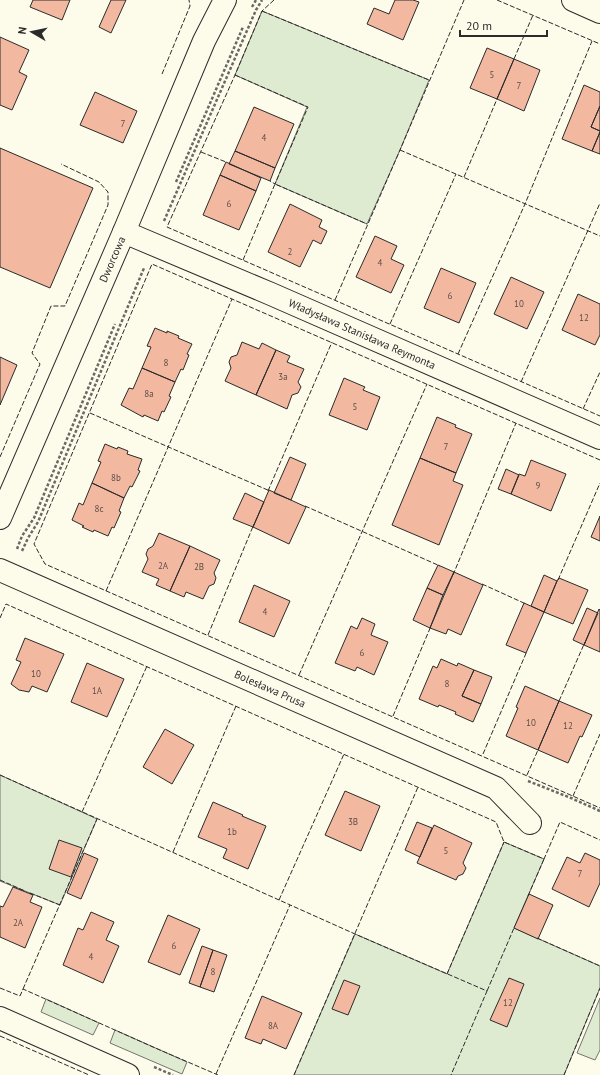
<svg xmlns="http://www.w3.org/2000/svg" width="600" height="1075" viewBox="0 0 600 1075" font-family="'PT Sans',sans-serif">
<rect width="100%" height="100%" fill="#fdfbea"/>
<path fill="#deebd1" stroke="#74746e" d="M262 11 429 80 400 150 367 224 275 184 307 107 235 75Z
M0 775 97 819 60 905 0 881Z
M504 842 544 859 514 928 600 966V988L564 1075H294L355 934 447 974Z
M600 998V1050L595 1060 577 1053Z
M46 999 99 1023 93 1035 41 1012Z
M115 1030 187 1062 182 1074 110 1043Z"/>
<path fill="#f2b8a0" stroke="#2b2b2b" d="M33 0H70L62 20 30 7Z
M111 0H126L111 33 99 27Z
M395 0H413L419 2 403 40 367 24 374 8 389 14Z
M0 37 29 50 19 72 27 76 12 110 0 105Z
M487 48 514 59 497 99 470 88Z
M514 59 540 70 524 111 497 99Z
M584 85 600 92V106L591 127 600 131V132L592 151 562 139Z
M95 92 137 111 123 143 80 125Z
M600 106V131L591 127Z
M254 107 294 124 275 168 235 151Z
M600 132V154L592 151Z
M0 148 93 188 50 288 0 267Z
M235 151 275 168 270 181 229 164Z
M226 162 261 178 256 191 220 175Z
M220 175 256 191 239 230 203 215Z
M290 204 322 220 319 227 327 231 321 244 313 240 300 267 268 252Z
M375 236 397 246 391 259 404 265 391 293 356 277Z
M441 268 476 283 459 323 424 308Z
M511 277 544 292 527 329 494 314Z
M578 294 600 304V335L595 345 562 330Z
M155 328 167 333V331L179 336 178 338 192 344 187 354 189 355 183 370 181 369 175 382 142 368 151 347 147 346Z
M242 342 259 349 262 343 276 350 256 395 225 381 231 368 229 362 231 357 237 355Z
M276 350 290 356 287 362 304 369 298 382 301 387 298 393 292 395 287 409 256 395Z
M0 357 17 365 0 405Z
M142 368 175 382 169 396 171 397 164 412 162 411 158 421 144 415 143 417 121 405 129 388 133 389Z
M344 378 365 387 363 390 380 397 367 430 329 415Z
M437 417 456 425 455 427 472 434 456 473 420 458Z
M105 444 117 449 118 447 128 451 127 454 142 459 138 470 140 471 132 487 130 486 124 498 92 483 101 462 98 461Z
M290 457 306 464 291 500 274 493Z
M420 458 456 473 453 481 463 485 439 545 392 525Z
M531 460 566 474 551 511 511 494 519 474 525 476Z
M506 469 519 475 511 494 498 489Z
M92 483 124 498 119 511 121 512 114 528 112 527 108 536 94 530 93 532 82 527 84 526 72 520 79 503 83 505Z
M269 490 306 507 289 544 253 527Z
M245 493 264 502 253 527 233 519Z
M600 516V541L591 537Z
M159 533 190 546 170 591 156 585 159 579 142 572 148 559 146 554 148 549 153 546Z
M190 546 220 560 214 573 216 578 214 584 209 586 203 599 186 592 184 597 170 591Z
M438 565 454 572 443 595 427 588Z
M454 572 483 585 461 635 448 629 446 634 430 628Z
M544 575 557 581 544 612 531 606Z
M559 578 588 590 573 624 544 612 557 581Z
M254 585 290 601 274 637 239 622Z
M427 588 443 595 430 628 413 620Z
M524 603 544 612 526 653 506 645Z
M587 608 598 613 584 645 573 640Z
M599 609 600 610V652L584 645Z
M362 618 375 624 371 635 388 642 374 675 357 667 355 671 335 663 351 626 357 629Z
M25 638 64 654 47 692 32 686 29 692 19 690 11 684 21 662 16 660Z
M441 659 457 666 458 663 474 670 462 696 481 704 473 722 455 714 456 712 439 705 438 707 419 699 433 666 437 668Z
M87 663 124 679 107 717 71 702Z
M474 670 492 677 481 704 462 696Z
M525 686 559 701 538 750 506 736 518 708 516 707Z
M559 701 592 715 582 737 580 736 568 763 538 750Z
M165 729 194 745 172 784 143 767Z
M345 791 380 806 361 851 325 835Z
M213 802 243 815 242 816 266 826 248 869 223 858 227 849 198 837Z
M417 822 432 828 420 857 405 850Z
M434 825 472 843 463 863 466 868 463 874 458 876 456 880 417 863Z
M59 840 82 848 71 877 49 869Z
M84 853 98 859 81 899 67 893Z
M585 853 600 860V883L589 907 552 889 567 857 580 863Z
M13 887 33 895 30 902 42 907 25 948 0 937V906L3 907Z
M529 894 553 905 538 939 514 928Z
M91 912 114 922 106 940 119 946 103 983 63 965 78 928 83 930Z
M168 915 200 929 180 975 148 962Z
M202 946 213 950 200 987 189 983Z
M213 950 227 955 214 992 200 987Z
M509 978 524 984 507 1027 490 1020Z
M344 980 360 986 348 1015 332 1009Z
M262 996 302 1013 286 1049 263 1039 261 1044 245 1038Z"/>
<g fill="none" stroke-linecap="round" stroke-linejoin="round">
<defs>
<g id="street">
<path d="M573 0 600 12"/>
<path id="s1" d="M124 232 271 294 600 438"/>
<path id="s2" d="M0 518 124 232 204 41 225 0"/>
<path id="s3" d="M0 570 496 788 530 823"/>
<path d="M0 1018 128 1075"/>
</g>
</defs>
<use href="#street" stroke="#2b2b2b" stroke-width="24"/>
<path stroke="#6a6964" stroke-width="2.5" stroke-dasharray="3 2" stroke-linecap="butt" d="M252 7 256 0
M176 182 243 27
M164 221 256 10 262 0
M17 549 22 536 34 518 115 324
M22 551 28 538 38 522 144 268
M528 781 571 798 600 811
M154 1067 173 1075"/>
<use href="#street" stroke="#fdfbea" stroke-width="22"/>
<path stroke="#2b2b2b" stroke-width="1" stroke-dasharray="5 2" stroke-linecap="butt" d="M274 0 262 11 235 75 167 227 600 416
M497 0 600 44
M262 11 429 80
M514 59 533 15
M162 74 190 6 189 0
M235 75 308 107 275 184 270 181
M400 150 600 236
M201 152 226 162
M464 177 497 99
M243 260 275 184 367 224
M335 300 400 150 464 0
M390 324 456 174
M458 354 525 204 592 41
M521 382 600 203
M583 409 600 372
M90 413 270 491
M0 457 40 364 32 353 51 306H65L108 205V192L99 182 61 164
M600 460 152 264 34 544 45 564 600 808
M268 491 332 342
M305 506 440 566
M453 575 516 423
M558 580 600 483
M482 584 526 604
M106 591 232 299
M0 618 6 604 496 822 504 842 544 859 560 822 600 840
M208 635 254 524
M299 675 427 384
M559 701 585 642
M393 716 431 626
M483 754 527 651
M0 775 355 934 487 991 451 1075
M527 775 538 750
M573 796 600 734
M82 812 147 666
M173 852 236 706
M0 880 25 891
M30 893 60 905
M528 896 544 859
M279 900 344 754
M537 938 600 966
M447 974 504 842
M0 988 20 996 23 989 153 1047 218 1075
M23 989 97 819
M487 991 514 928
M0 1036 89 1075
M216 1074 290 905
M294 1075 418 787
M564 1075 600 988"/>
</g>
<g text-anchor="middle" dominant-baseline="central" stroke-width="3" stroke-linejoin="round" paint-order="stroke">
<g font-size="9" fill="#5d4e48">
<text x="492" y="74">5</text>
<text x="519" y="85">7</text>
<text x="123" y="123">7</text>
<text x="264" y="137">4</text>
<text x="229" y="203">6</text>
<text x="290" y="251">2</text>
<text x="380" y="262">4</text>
<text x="450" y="295">6</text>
<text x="519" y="303">10</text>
<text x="584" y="317">12</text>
<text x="166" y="362">8</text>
<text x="283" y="376">3a</text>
<text x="149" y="393">8a</text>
<text x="355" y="406">5</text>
<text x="446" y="446">7</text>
<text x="116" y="477">8b</text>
<text x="538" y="485">9</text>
<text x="99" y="508">8c</text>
<text x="163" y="565">2A</text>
<text x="199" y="566">2B</text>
<text x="265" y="611">4</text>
<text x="362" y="652">6</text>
<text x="36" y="673">10</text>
<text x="447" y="683">8</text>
<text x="97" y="690">1A</text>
<text x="531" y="722">10</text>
<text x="568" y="725">12</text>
<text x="353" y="821">3B</text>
<text x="232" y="831">1b</text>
<text x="446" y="850">5</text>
<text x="580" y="873">7</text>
<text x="18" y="922">2A</text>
<text x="174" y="945">6</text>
<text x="91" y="956">4</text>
<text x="213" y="971">8</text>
<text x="508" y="1002">12</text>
<text x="273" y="1025">8A</text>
</g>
<g font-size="11" fill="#2b2b2b" stroke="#fdfbea">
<text stroke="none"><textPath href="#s2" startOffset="282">Dworcowa</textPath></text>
<text stroke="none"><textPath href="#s1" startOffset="259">Władysława Stanisława Reymonta</textPath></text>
<text stroke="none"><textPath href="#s3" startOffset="295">Bolesława Prusa</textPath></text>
</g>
</g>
<g transform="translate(32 32) rotate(279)" stroke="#fdfbea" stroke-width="3" paint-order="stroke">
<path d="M0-3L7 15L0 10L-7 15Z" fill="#2b2b2b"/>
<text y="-6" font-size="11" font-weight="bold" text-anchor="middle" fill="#2b2b2b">N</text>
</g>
<path d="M460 30v6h87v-6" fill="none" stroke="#2b2b2b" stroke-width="2"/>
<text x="466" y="30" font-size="12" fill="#2b2b2b" stroke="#fdfbea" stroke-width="3" paint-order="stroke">20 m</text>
</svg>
